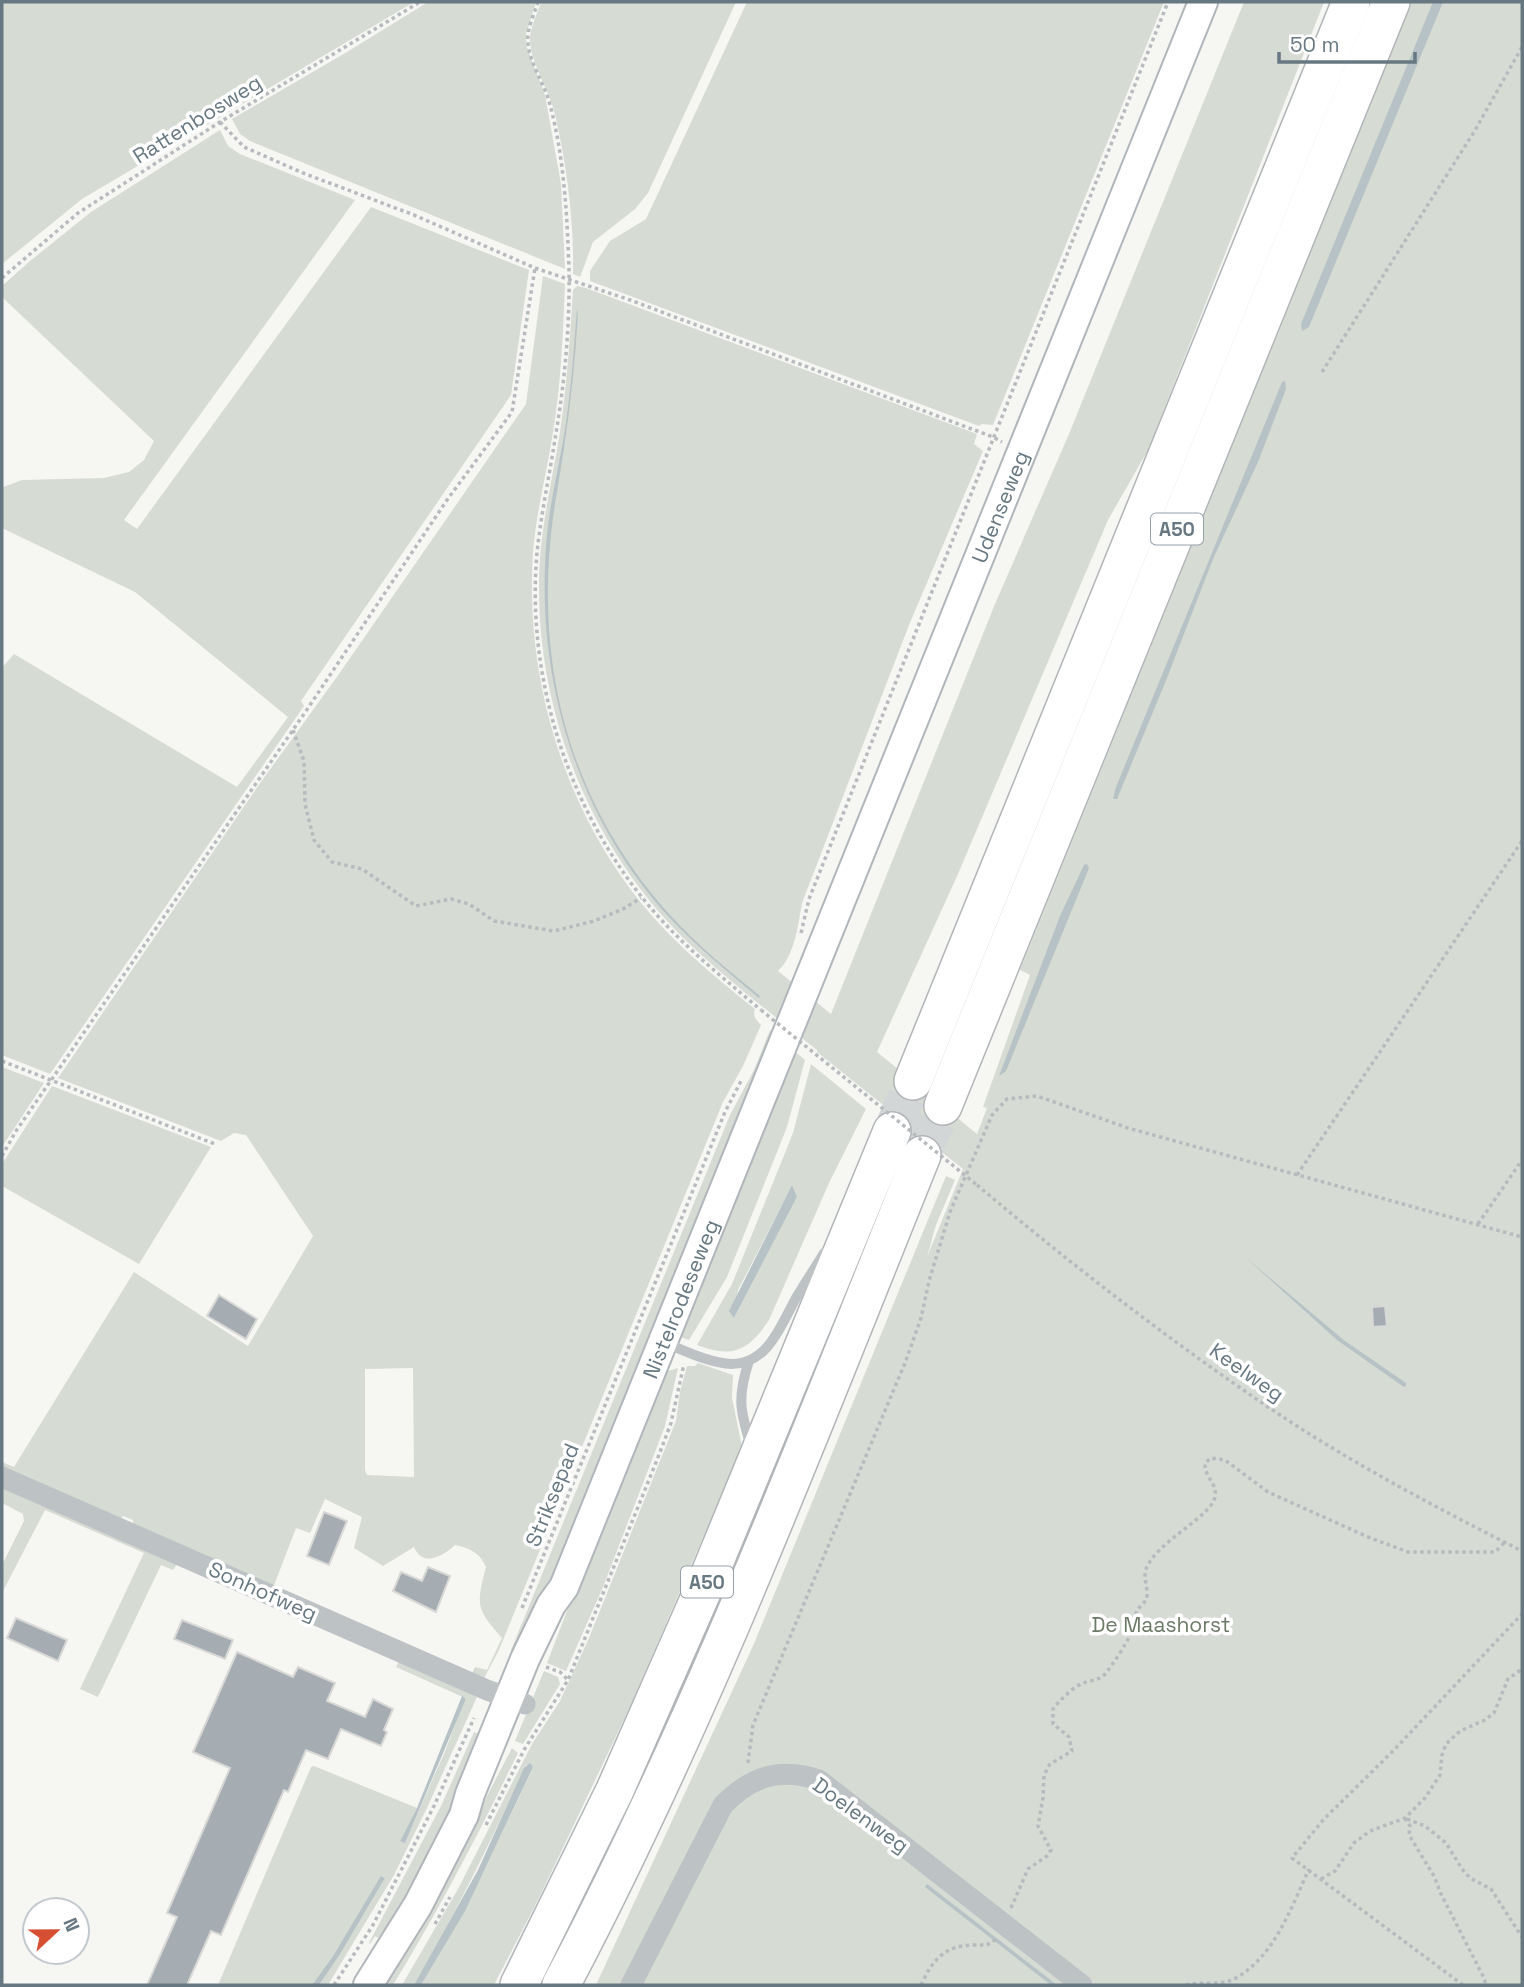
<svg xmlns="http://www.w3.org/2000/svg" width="1524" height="1987" font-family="'Space Grotesk',sans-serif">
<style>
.green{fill:#d6dbd3;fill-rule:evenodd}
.water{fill:#b6c2c5}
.building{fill:#a5adb2;stroke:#d8d8d6;stroke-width:2}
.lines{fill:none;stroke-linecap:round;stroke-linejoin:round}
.highway-tunnel{stroke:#d2d6d7;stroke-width:37;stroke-dasharray:37 18;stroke-linecap:butt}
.secondary-casing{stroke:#b0b6ba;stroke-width:32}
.highway-casing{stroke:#b1b5b8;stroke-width:40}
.path{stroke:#b8bbbd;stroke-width:3.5;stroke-dasharray:3.5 3.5;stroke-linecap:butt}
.lane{stroke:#bdc2c5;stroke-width:10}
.street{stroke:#bdc2c5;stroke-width:21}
.secondary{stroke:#fff;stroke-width:28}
.highway{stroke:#fff;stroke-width:37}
.path-bridge{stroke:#b8bbbd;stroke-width:3.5;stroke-dasharray:3.5 3.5;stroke-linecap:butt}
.labels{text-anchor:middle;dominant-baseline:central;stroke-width:7;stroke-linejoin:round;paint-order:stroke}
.shield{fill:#fff;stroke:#95a0a8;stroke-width:2}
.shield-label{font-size:19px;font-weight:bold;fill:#677882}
.street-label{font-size:21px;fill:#677882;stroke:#fff}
.park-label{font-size:21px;fill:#6b7a66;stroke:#fff}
</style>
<rect width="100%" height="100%" fill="#f6f6f3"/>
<path class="green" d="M2,2H414L82,199L2,264Z
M428,2H536L526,34V45L545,95L561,184L565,269L250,141L240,134L232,119L347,52Z
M541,2H736L648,193L635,209L593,242L580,277L573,274C574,220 567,167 555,114C549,90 533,67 530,43C529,29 537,15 541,2Z
M747,2H1164L993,425L982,424L979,426L590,281V271L610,241L646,219Z
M1244,2H1324L1148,450L1108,520L958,874L877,1052L977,1134L987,1108L983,1107L1030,975L1020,970L1412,2H1522V1985H596L753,1646L946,1176L955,1180L936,1225L927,1257L963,1169L817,1052V1050C777,1018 736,987 698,952C596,859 538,722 539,584C539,533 552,482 560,432C567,385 570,337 573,290L577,286L586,288L977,434L974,444L983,451L909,625L802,903C798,925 795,955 778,971L831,1014L995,604L1069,434Z
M220,130L228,146L240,154L355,200L124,520L137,529L371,207L529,270L511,395L301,701L304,706L50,1074L2,1055V668L14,654L237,787L288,717L135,592L2,528L3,487L22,480L104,478L129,472L144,460L154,441L2,297V286L30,261L91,212Z
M543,276L565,284C563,334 561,384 553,432C547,472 536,512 533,553C524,689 571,833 667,932C694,960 725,985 755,1009C752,1016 756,1020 761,1025L743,1066L723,1102L499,1650L483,1680L471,1675L475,1667L487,1670L502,1638C476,1608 476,1606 486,1567C480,1553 470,1548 455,1545C443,1556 423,1568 414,1547L383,1566L354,1548L362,1517L325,1499L310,1533L296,1528L273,1588L133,1527V1520L123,1516L119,1521L2,1469V1462L14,1467L134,1272L248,1346L313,1236L246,1135L234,1133L221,1141L58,1078L258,786L339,674L526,404ZM413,1368L414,1477L367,1475L365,1470V1369Z
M770,1030L777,1036L522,1654L511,1650L730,1115L754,1070Z
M792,1049L805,1060L787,1127L727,1277L689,1340L677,1336Z
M811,1064L866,1109L829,1183L769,1320C749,1350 733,1359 697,1345L732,1284L793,1133ZM792,1186L797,1197L734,1318L738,1290Z
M2,1067L44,1083L2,1147Z
M52,1086L211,1147L139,1264L2,1186V1164Z
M698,1363L733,1375L732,1398L742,1447L630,1707L538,1900L494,1985H421C464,1914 498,1843 533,1767L526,1765C491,1840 456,1914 414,1985H402L458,1889L532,1744L560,1701L589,1638L676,1421L680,1392L687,1366H695Z
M678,1368L665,1426L603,1587L566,1671L547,1663L577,1585L665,1372Z
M2,1484L179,1561L173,1570L161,1565L98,1697L80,1689L144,1553L45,1510L2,1593V1565L24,1521L23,1514L2,1503Z
M401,1658L477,1697L427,1808L394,1875L328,1985H319L339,1956L385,1878L382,1876L333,1956L312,1985H218L311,1767L314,1766L417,1808L400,1841L405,1842L446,1749L465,1698L396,1667Z
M544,1671L558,1677L560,1684L523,1744L515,1741Z
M474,1732L487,1737L408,1900L378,1938L375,1936L370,1944L369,1943L441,1806Z
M512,1748L518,1753C479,1833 439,1910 393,1985H380L451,1865Z"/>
<path class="water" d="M1433,2H1443L1309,327L1302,331L1301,324Z
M577,309C579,317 576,334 576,344C572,392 566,439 558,486C529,643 561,794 670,915C697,945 729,971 760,996L759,998C728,972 696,946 669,917C574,814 534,672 547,535C551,495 562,455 567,415C572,380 574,345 577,309Z
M1285,381L1286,389L1258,462L1213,559L1165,683L1117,799H1113L1116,787L1282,382Z
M1087,864L1089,868L1006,1071L999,1076L1060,916L1084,865Z
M792,1185L797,1197L734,1318L729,1311Z
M1245,1257L1345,1341L1406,1383V1386L1404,1387L1337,1340Z
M462,1696L465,1698V1701L405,1843L400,1841L417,1808Z
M530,1763L533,1767L465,1911L421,1985H414L478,1870L524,1768Z
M381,1876L385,1878L339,1956L319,1985H312L333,1956Z
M927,1884L1057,1985H1051L925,1887Z"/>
<path class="building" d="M219,1295L257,1319L246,1339L207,1316Z
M1385,1306L1387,1326L1373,1327L1372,1307Z
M324,1512L347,1521L329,1565L307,1556Z
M428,1567L450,1576L436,1612L393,1591L401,1572L422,1581Z
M16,1618L67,1640L58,1661L7,1638Z
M182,1620L233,1640L225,1659L174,1639Z
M237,1652L293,1677L298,1667L335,1683L327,1701L365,1717L373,1699L393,1709L384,1730L387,1732L381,1746L341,1729L328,1759L306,1750L288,1792L284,1790L221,1935L211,1931L187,1985H147L177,1917L167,1913L230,1768L193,1752Z"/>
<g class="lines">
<path class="highway-tunnel" d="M892,1131L913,1081
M922,1155L943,1106"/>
<g class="secondary-casing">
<g id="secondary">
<path id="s1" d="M368,1985L418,1905L464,1815L470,1794L525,1659L551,1605L564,1587L1203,2"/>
</g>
</g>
<g class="highway-casing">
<path id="highway" d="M913,1081L1351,2
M943,1106L1391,2
M519,1985L615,1790L706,1583L892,1131
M561,1985C702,1718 809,1435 922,1155"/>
</g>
<path class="path" d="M538,2C534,15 526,30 528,44C530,63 543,82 549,101C564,155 567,213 569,269C570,323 565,380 556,433C550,473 541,513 537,553C526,675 567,806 645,901C679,943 721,976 761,1010
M220,122L244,147L303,173L414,215L535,268L630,300L993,437L1002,442
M2,278L78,213L220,122L420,2
M1322,372L1474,132L1522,47
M293,730L304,761L305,804L314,840L332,862L362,869L416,906L451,899L469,904L494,921L554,931L594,921L623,909L641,898
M801,933L809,899L1168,2
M2,1061L215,1144
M2,1156L16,1131L306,711L447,500L512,412L535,268
M1297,1175L1522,841
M977,1185C1073,1266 1173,1343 1277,1413C1355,1465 1439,1509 1522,1551
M1478,1224L1522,1160
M522,1608L725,1112L742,1079
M546,1667L560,1672L568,1680
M748,1763L753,1725L905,1363L921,1318L929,1281L950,1212L992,1115L1007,1099L1037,1096L1128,1128L1522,1237
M1405,1818L1410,1826L1409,1835L1434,1876L1441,1894L1484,1978L1486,1985
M1407,1819L1425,1826L1446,1843L1462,1869L1470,1878L1491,1889L1522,1937
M486,1825L524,1750L568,1680L657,1460L671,1423L684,1364
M1321,1879L1335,1871L1354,1843L1370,1831L1405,1818L1425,1798L1440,1775L1442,1755L1446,1744L1460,1731L1485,1720L1494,1713L1508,1679L1522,1669
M1011,1908L1028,1869L1047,1856L1051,1850L1038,1826L1043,1798L1044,1775L1050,1764L1072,1751L1069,1737L1053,1724V1709C1060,1700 1071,1689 1081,1684C1089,1680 1099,1681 1105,1674C1112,1666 1127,1643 1131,1633C1134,1627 1134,1619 1136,1613C1139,1605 1146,1604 1147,1596C1148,1588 1143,1577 1146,1569C1157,1541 1210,1518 1215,1497C1218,1484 1204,1477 1205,1463L1211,1458L1225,1460L1268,1492L1368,1537L1408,1552H1495L1505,1542
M435,1924L450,1897
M334,1985L373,1925L434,1806L474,1718
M921,1985C933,1959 945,1945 975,1945C985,1945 988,1946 996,1939
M1186,1985C1200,1981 1221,1986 1234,1979C1274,1958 1291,1908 1309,1869
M1463,1985L1292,1858L1324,1819L1394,1750L1522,1614"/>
<path class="lane" d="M665,1343C686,1351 709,1363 732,1364C768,1364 781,1325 796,1298C805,1283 815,1268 824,1253
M749,1361C737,1397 740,1411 751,1446"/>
<path class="street" d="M2,1477L487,1690L525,1704
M631,1985L723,1805C752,1776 779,1767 819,1780L1082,1985"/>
<use href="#secondary" class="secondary"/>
<use href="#highway" class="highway"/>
<path class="path-bridge" d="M761,1010L977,1185"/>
</g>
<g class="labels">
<g class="shield">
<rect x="1151" y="513.5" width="52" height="31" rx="5"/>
<rect x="681" y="1566.5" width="52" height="31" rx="5"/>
</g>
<g class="shield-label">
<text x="1177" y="529">A50</text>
<text x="707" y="1582">A50</text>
</g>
<g class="street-label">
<text transform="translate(197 119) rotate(-32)">Rattenbosweg</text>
<text stroke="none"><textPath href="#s1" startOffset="1610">Udenseweg</textPath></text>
<text stroke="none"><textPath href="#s1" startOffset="756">Nistelrodeseweg</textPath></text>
<text transform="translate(1247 1372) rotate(35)">Keelweg</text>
<text transform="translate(552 1495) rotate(-68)">Striksepad</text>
<text transform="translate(263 1591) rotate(24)">Sonhofweg</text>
<text transform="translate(861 1815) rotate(36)">Doelenweg</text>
</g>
<g class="park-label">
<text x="1161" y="1624">De Maashorst</text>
</g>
</g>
<rect width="1524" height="1987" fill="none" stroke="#677882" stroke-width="7"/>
<g transform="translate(56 1931) rotate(68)"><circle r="33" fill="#ffffff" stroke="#c2c9cd" stroke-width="2"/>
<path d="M0-5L12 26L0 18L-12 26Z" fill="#d64f33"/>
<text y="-10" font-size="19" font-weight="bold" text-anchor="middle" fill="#677882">N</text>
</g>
<path d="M1279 52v10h136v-10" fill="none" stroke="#677882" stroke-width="3.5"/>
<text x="1290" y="52" font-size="21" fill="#677882" stroke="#ffffff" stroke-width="5" paint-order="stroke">50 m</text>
</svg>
